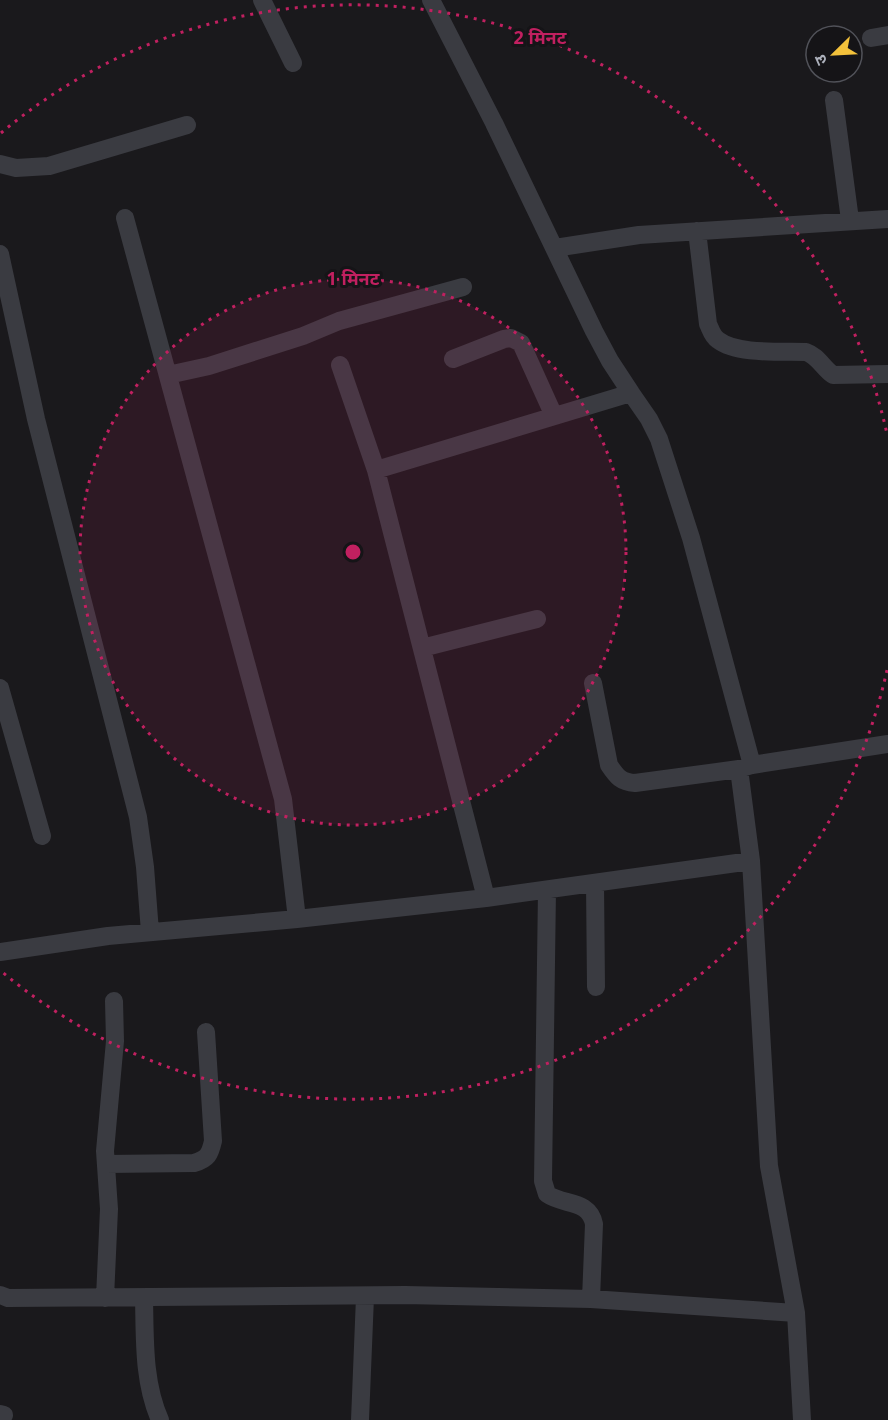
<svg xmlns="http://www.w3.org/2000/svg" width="888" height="1420" font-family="'Noto Sans','Noto Sans Devanagari',sans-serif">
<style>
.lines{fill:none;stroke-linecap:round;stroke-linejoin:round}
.street{stroke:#3a3b41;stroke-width:18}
.ring{fill:none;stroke:#c12060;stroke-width:3;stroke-dasharray:3 6}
.centre{fill:#c12060;stroke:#151417;stroke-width:3}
.ring-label{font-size:18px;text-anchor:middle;font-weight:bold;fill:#c12060;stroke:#151417;stroke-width:6;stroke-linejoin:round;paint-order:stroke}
</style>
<rect width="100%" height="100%" fill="#1a191c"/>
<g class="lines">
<path class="street" d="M262,0L293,63
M431,0L494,123L594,331L610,361L631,393
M871,38L888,35
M834,100L850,220
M0,164L16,168L49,166L187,125
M125,218L283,799L297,919
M697,231L708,324C711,330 712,336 718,340C737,355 783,351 806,352C818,356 823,368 833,375L888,374
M555,248L639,235L888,219
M0,254L36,419L138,817L145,867L150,932
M453,359L504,339L511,338L521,343L554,416
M340,365L376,470
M168,375L209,366L303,336L339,321L463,287
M422,648L537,619
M593,683L609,765C617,777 621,782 635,783L739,769L752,765L888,744
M0,688L42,836
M751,861L769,1166L796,1313L802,1420
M595,883L596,987
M547,890L543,1181L547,1194C564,1206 589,1199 594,1224L591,1299
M486,898L751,861L739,769
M0,952L108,936L297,919L486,898L376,470L631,393L649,419L659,439L691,538L752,765
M106,1164L194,1163C208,1159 210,1154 213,1141L206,1032
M0,1295L8,1298L405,1295L591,1299L796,1313
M105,1298L109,1209L105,1151L115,1041L114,1001
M144,1298C145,1338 143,1382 160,1420
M0,1414L4,1415
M360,1420L365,1297"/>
</g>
<circle cx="353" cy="552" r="273" fill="#c12060" fill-opacity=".12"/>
<g class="ring">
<circle cx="353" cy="552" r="273"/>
<path d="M887 670A547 547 0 0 1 1 971M1 133A547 547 0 0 1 887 434"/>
</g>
<circle cx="353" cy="552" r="9" class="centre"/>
<g class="ring-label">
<text x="540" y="44">2 मिनट</text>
<text x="353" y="285">1 मिनट</text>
</g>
<g transform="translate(834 54) rotate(246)"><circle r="28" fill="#151417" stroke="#515259" stroke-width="1.5"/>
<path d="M0-4.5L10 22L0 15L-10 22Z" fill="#f3c13b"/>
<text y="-9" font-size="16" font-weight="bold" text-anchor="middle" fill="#acb0bb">उ</text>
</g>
</svg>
